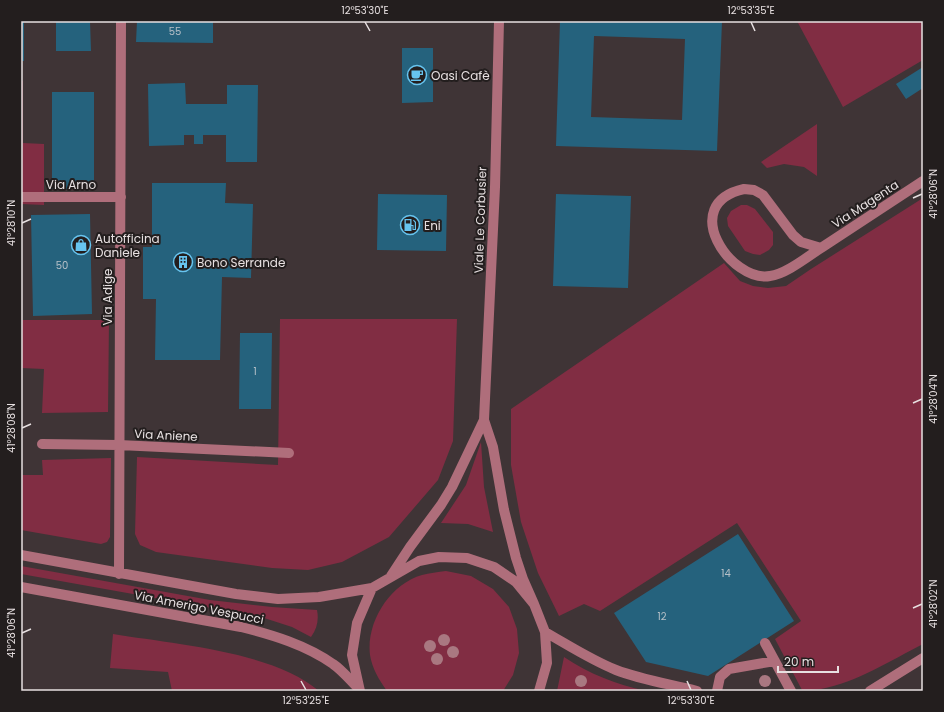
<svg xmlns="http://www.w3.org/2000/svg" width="944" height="712" font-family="Poppins,sans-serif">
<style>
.green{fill:#812d43}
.building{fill:#25627d;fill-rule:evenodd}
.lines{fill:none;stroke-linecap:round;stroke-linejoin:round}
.minor{stroke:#af6e7b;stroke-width:10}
.tree{fill:#a97881}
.ticks{fill:none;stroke:#e7e0e1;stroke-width:1.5}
.labels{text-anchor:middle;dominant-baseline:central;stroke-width:4;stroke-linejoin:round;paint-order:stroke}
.number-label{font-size:10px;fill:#b6c0c8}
.poi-label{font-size:12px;fill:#e7e0e1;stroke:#231e1e;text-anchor:start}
.street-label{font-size:12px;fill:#e7e0e1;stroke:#231e1e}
.neatline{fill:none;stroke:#e7e0e1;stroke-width:1.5}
.ticks-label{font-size:10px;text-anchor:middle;fill:#e7e0e1}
</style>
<rect width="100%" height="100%" fill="#3f3436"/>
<path class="green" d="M797,21H923V60L843,107Z
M21,80L23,81V143L44,144V205L21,204Z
M817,124V176L804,167L784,164L767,168L761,162Z
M923,198V644C890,661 857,682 821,689C815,690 808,690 802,690L775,639L801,621L737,523L600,611L584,604L559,616L538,573L521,522L511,465V409L724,263L740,281L753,286L768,288L786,286L811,269Z
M741,205H747L755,209L773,232V245L769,250L760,255L753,254L745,251L728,226L727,218L731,211Z
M280,319H457L453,441L438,480L389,537L342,562L308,570L272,568L156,552L140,545L135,534L137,457L278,465Z
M21,320H109L108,412L42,413L44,369L21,368Z
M481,442L484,487L493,532L468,524L441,523L466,485Z
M111,458L110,537L107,542L101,544L21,530V475H43L42,460Z
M21,566L210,600L272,607L317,610C319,620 317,629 311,637L292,627L261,617L21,574Z
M446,571L471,576L493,589L509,607L517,629L519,653L513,675L503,691H387C379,680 372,668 370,655C366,622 390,584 422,575C429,573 438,572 446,571Z
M113,634C173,644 272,651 319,691H172L168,672L110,668Z
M564,657C589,674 616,684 646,691H557Z"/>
<path class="building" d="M21,21H24V61H21Z
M56,21H90L91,51H56Z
M137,21H213V43L136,42Z
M560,21H722L717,151L556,146ZM594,36L685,39L682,120L591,117Z
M402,48H433V102L402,103Z
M923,67V88L906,99L896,84Z
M185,83L186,104H227V85H258L257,162H226V135H203V144H194V135H184V145L149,146L148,84Z
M52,92H94V189H52Z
M152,183H226L225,203L253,204L251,278L222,277L220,360H155L156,299H143V247H152Z
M378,194L447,195L446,251L377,250Z
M556,194L631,196L628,288L553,286Z
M90,214L92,314L33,316L31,215Z
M240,333H272L271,409H239Z
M738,534L794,621L708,676L646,662L614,613Z"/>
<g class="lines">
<path class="minor" d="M499,21L495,187L484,420L493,447L504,510L516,558L523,579L534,604
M744,189L754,190L763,195L793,235L801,242L821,248C807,257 786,274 770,276C731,283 677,204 744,189Z
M21,197H121
M821,248L923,181
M42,444L119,445L289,453
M21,555L236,594L278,599L319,597L372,588
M119,574L121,21
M391,576L410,547L441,505L452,487L484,420
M21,587L241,627C273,635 306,645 333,664C342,670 350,680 358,688
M545,632C568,645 591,660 616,670C642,680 670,684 697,691
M765,643L791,691
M360,691L352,655L357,623L372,588L419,561L439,557L467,558L494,567L516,582L534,604L545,632L547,663L539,691
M717,691L720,677L729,669L775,661
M870,691L923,658"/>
</g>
<g class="tree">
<circle cx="444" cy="640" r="6"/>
<circle cx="430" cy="646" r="6"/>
<circle cx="453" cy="652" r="6"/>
<circle cx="437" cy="659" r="6"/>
<circle cx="581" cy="681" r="6"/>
<circle cx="765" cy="681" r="6"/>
</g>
<path class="ticks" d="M365,22L370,31M751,22L755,31M913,198L922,194M22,223L31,219M913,403L922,399M22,428L31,424M913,608L922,604M22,633L31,629M301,681L306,690M687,681L691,690"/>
<defs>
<g id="cafe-ring" transform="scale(1)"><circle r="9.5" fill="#231e1e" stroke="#67c4ef" stroke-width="1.5"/><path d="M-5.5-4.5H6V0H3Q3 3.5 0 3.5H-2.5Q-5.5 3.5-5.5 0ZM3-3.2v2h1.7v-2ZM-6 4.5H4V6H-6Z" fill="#67c4ef"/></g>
<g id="fuel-ring" transform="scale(1)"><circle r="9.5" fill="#231e1e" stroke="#67c4ef" stroke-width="1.5"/><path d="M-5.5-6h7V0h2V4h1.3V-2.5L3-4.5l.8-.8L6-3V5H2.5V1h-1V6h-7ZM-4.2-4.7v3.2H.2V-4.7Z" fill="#67c4ef"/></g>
<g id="shop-ring" transform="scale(1)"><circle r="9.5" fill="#231e1e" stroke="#67c4ef" stroke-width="1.5"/><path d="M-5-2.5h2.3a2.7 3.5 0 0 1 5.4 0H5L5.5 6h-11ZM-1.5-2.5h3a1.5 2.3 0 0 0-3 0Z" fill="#67c4ef"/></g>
<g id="building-ring" transform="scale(1)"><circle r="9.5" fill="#231e1e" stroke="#67c4ef" stroke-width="1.5"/><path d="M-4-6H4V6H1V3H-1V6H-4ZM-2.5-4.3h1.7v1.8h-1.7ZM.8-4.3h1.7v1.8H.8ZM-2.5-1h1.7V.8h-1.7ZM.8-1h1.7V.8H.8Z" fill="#67c4ef"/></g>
</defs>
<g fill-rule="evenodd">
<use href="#cafe-ring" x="417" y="75"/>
<use href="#fuel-ring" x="410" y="225"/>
<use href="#shop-ring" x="81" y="245"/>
<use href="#building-ring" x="183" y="262"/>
</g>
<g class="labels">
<g class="number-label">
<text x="175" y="31">55</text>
<text x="62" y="265">50</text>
<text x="255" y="371">1</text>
<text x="726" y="573">14</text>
<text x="662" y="616">12</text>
</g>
<g class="poi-label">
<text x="431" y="75">Oasi Cafè</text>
<text x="424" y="225">Eni</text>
<text x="95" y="238">Autofficina<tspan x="95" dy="14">Daniele</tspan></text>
<text x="197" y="262">Bono Serrande</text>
</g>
<g class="street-label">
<text x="71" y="184">Via Arno</text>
<text transform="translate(865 204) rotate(-33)">Via Magenta</text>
<text transform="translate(480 220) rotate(-88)">Viale Le Corbusier</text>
<text transform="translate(107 297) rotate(-90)">Via Adige</text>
<text transform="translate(166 435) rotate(3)">Via Aniene</text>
<text transform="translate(199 607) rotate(11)">Via Amerigo Vespucci</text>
</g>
</g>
<rect width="944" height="712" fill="none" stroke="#231e1e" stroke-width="44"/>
<path d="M778 666v6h60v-6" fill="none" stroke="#e7e0e1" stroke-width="2"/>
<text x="784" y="666" font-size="12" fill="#e7e0e1" stroke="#231e1e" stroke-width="3" paint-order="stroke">20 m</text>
<rect x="22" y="22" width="900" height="668" class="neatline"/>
<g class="ticks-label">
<text x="365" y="14">12°53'30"E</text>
<text x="751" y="14">12°53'35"E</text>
<text transform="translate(933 194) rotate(-90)" y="4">41°28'06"N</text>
<text transform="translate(11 223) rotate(-90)" y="4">41°28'10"N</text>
<text transform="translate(933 399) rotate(-90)" y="4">41°28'04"N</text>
<text transform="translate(11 428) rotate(-90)" y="4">41°28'08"N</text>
<text transform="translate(933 604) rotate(-90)" y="4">41°28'02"N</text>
<text transform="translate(11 633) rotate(-90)" y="4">41°28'06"N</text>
<text x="306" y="704">12°53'25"E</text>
<text x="691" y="704">12°53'30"E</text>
</g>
</svg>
